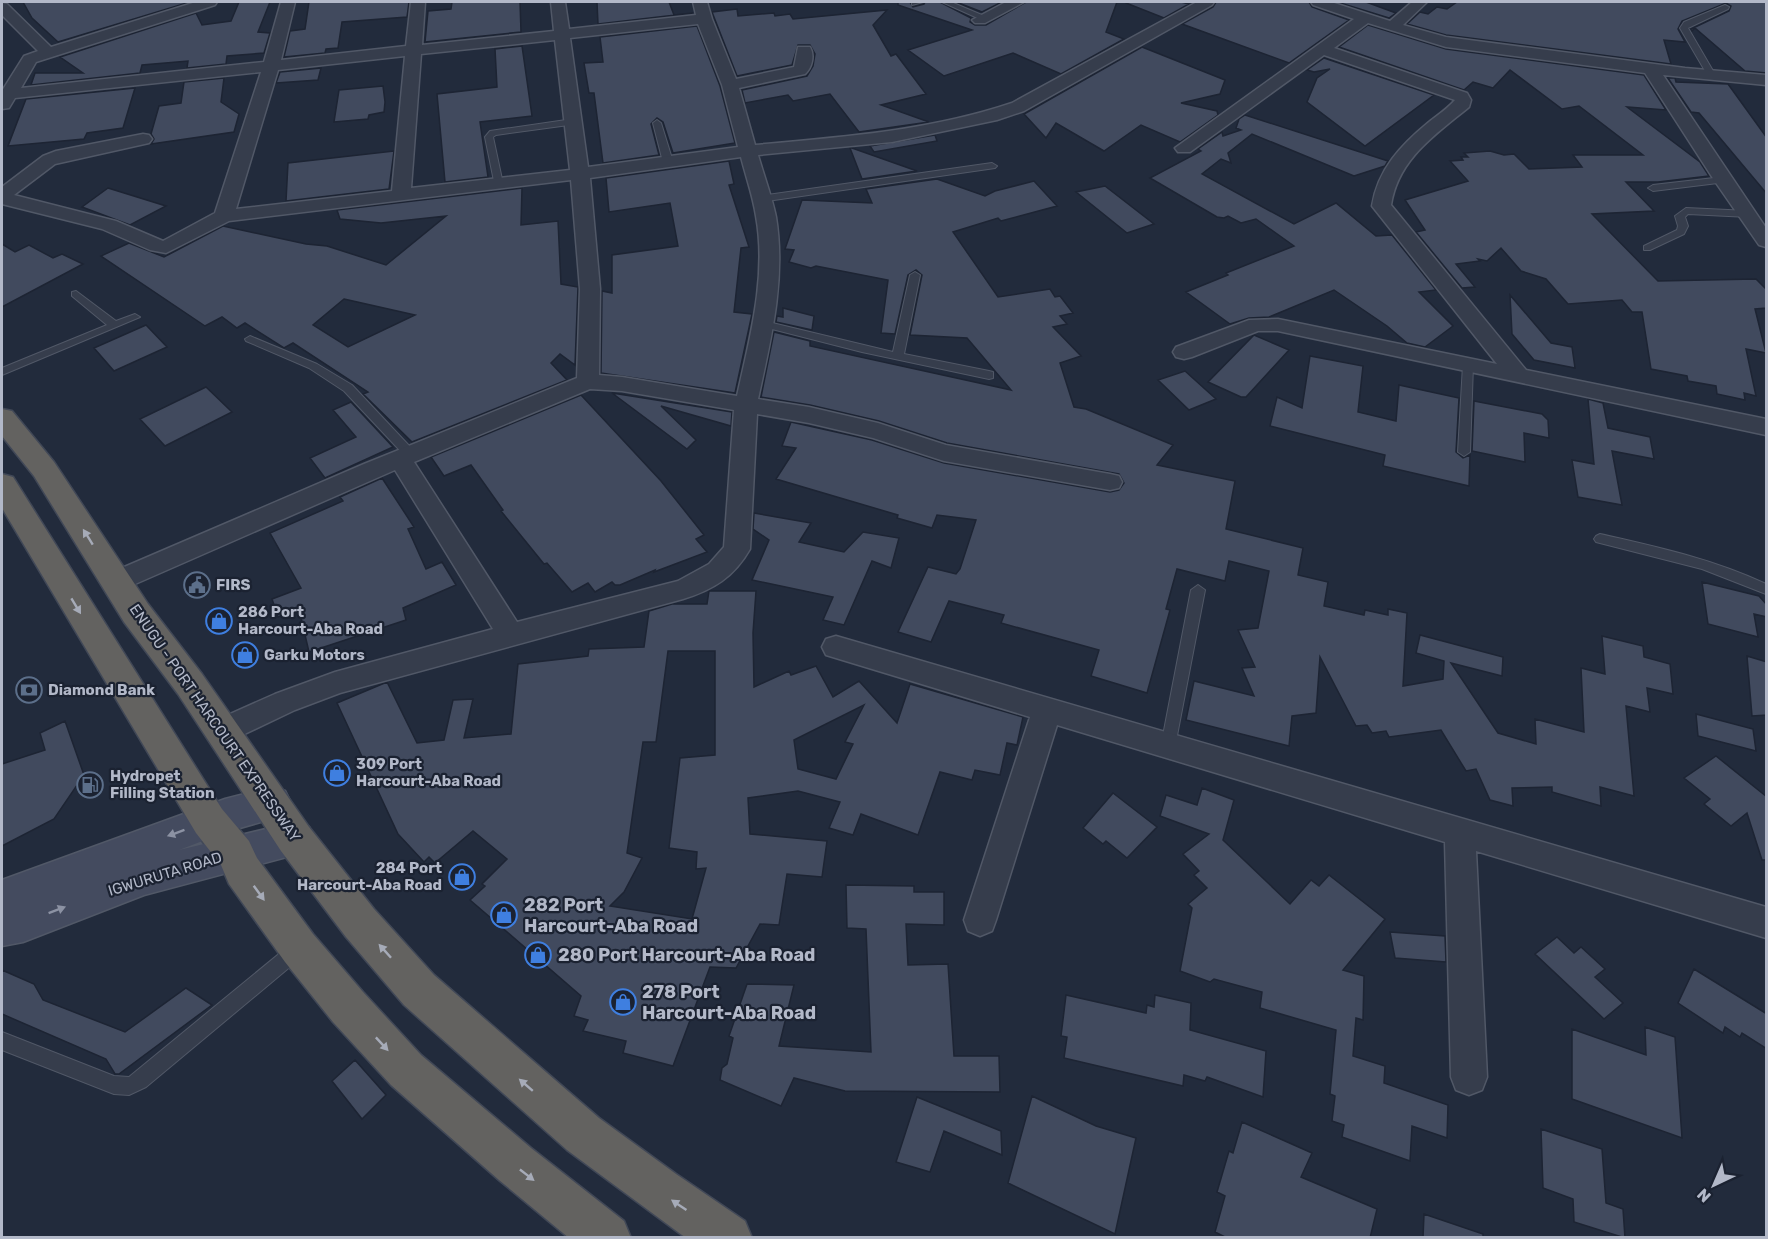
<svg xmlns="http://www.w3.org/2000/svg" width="1768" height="1239" font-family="Rubik,sans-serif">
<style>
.building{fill:#414a5e;stroke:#1d2433;stroke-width:1.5;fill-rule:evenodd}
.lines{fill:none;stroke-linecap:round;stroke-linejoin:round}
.service-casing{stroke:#515867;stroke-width:2}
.minor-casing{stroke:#515867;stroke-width:3}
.secondary-casing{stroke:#515867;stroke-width:3}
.trunk-casing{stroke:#414857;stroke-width:3}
.service{fill:#363d4c;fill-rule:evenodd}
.minor{fill:#363d4c;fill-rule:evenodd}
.secondary{fill:#444b5f;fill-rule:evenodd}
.trunk{fill:#636260;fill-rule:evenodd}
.oneway{fill:#a6abb8}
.oneway2{fill:#8c92a3}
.labels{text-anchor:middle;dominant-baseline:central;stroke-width:4.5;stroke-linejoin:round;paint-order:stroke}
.poi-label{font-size:15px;font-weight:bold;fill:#b2b8c8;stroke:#1b2231;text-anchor:start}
.street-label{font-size:15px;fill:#b2b8c8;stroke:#1b2231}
.near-poi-label{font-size:18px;font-weight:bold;fill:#b2b8c8;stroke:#1b2231;text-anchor:start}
</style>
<rect width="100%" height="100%" fill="#222b3c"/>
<path class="building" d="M23,2H190L58,42L32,18Z
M239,2H270L258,32L270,33L264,53L227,56L226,64L187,68L188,61L142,65L140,73L31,85L35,73H83L60,57L196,13L202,25L231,21Z
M309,2H409L407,17L342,22L338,48L326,49L325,53L284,57L290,31L305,29Z
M452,2H520L521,32L425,42L428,11L451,9Z
M597,2H669L674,15L693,13L598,24Z
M898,2H910L913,7L924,4L925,2H940L971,18L970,22L975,25H986L1026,2H1117L1106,32L1124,39L1061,74L1013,53L944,76L908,50L972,30L898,5Z
M956,2H1002L982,12Z
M1126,2H1181L1189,4L1164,18L1126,3Z
M1216,2H1309L1312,7L1349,20L1289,63L1182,24L1213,7Z
M1337,2H1366L1396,13L1389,18Z
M1457,2H1767V73L1745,71L1695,28L1692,31L1691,29L1729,11L1731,6L1726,3L1682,21L1678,29L1685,42L1664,40L1671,64L1446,35L1407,24L1420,12L1428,14L1437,7L1447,9Z
M737,9L738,16L774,13L775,16L790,14L793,19L887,10L873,25L891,56L896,54L926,94L881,105L929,122L859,132L830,94L793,101L788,95L745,103L742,90L807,76L813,66L815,54L810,45H798L792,65L737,76L712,12Z
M1368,25L1446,49L1644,75L1666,110L1627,107L1700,162L1709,176L1658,182H1626L1654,211L1592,214L1658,281L1756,279L1767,290V308L1755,309L1766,353L1746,349L1756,396L1744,393L1745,400L1717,394L1716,386L1688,381L1687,376L1651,369L1642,312H1632L1622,300L1568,304L1546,279L1521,271L1501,248L1487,261L1478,259L1480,261L1456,264L1475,287L1462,288L1416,232L1425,230L1405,200L1468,181L1450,161L1463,160L1461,157H1468L1464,153L1490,151L1504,155L1514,154L1529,169L1582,167L1573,155H1643L1579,106L1562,109L1510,70L1493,88L1473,82L1464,90L1339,47Z
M697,26L720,86L735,143L673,153L663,122L657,118L651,124L659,155L603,163L594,93H589L584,63L603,62L600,37Z
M522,46L532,116L480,122L488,177L445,182L437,94L497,87L495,49Z
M1142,47L1225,80L1220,94L1181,103L1217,111L1218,115L1180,142L1141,125L1104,151L1056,123L1046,138L1024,114Z
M1324,58L1434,95L1365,146L1307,102L1317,78L1330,69L1314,72L1307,70Z
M321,68L318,80L276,83L280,72Z
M224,78L221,102L239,114L234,132L151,144L154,139L151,134L159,106L181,103L184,82Z
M1668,78H1675L1676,82L1728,84L1767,138V194L1699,113L1691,112Z
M383,86L385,102L384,112L369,115L368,119L334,122L339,90Z
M135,88L123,128L87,133L84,139L8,146L26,99Z
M1245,115L1388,161L1385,166L1354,176L1252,134L1228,153L1231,163L1221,159L1202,174L1294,224L1336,203L1376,236L1392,235L1436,290L1419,292L1453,326L1425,347L1407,343L1387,326L1334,290L1269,317L1249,318L1230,324L1186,292L1228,275L1226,273L1294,246L1256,219L1241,223L1228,216L1224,218L1217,217L1150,178L1201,151L1198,149L1222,132L1223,136L1241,130L1236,128L1239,119Z
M935,135L937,141L874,152L870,146Z
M850,148H852L917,171L862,179Z
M394,151L389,189L286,201L288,163Z
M729,161L734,184L729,185L749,247L741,248L734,312L752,314L735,393L601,373L602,291L612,293V255L678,246L670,203L609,212L606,178Z
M937,179L985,196L995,191L1034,181L1057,206L1001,221L998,218L953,232L998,297L1050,289L1055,297L1060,296L1073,313L1060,316L1067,324L1053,327L1081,356L1060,363L1074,407L1086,409L1173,445L1157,465L1235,481L1226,529L1303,548L1298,575L1328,582L1324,606L1364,615L1365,610L1388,615V609L1407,613L1403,686L1443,679L1444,661L1416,653L1420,635L1503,657L1502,676L1451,663L1498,733L1536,744L1535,719L1584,732L1581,668L1605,674L1602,636L1643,646L1644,657L1670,664L1673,694L1647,688L1650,712L1626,706L1634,796L1600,787L1601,806L1552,792V787L1512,788L1513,806L1490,800L1476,769L1466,771L1441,730L1389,737L1386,731L1372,733L1367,725L1356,726L1320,657L1316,713L1292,716L1289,746L1186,720L1194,681L1254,696L1242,668L1255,667L1238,630L1258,628L1269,571L1229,561L1225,581L1177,569L1166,609L1170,610L1147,693L1091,676L1099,650L1001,623L1004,615L949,601L931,642L898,632L928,567L956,574L960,569L976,520L937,515L932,528L897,518L898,515L776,479L796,448L782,446L791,422L872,440L944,463L1110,492L1119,490L1124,483L1119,474L947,443L879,421L810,405L761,397L774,332L810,341V346L1011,390L967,338L910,335L922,275L916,270L908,275L895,334L881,333L888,280L816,266L811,268L789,262L794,250L785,249L802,200L872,203L866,189Z
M1105,186L1154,224L1127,233L1076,192Z
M108,188L166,206L130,225L82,207Z
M522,188L521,225L558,221L561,284L578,287L575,365L560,354L551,363L567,380L412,442L363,394L368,392L293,343L284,348L245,323L237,328L222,317L205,326L101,256L129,243L164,257L223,226L306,244L327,246L386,265L446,216L381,223L340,219L337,210ZM344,299L415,315L348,347L313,325Z
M2,244L15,252L29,245L53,258L62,254L83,264L2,307Z
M1510,295L1551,343L1572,347L1575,368L1534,360L1512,334Z
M783,308L814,316L812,330L776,322L777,316L783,317Z
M146,325L167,347L114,371L94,348Z
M1254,335L1289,350L1246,397H1241L1208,382Z
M1310,356L1363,366L1358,412L1396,421L1399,385L1459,398L1456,452L1463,458L1470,455L1469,486L1383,466L1385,455L1270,426L1277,397L1302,408Z
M1185,371L1216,399L1189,410L1158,380Z
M206,387L232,412L165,446L140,419Z
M612,393L732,412L731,426L661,406L696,440L687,449Z
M581,395L661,481L704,535L696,539L707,552L654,572L655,570L620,585H615L612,582L595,592L588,583L572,592L547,563L544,564L501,511L503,510L471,465L444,476L431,457Z
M1588,399L1603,403L1608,428L1650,437L1654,459L1612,451L1622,505L1578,497L1572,460L1594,464Z
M1474,401L1542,414L1548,420L1549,438L1524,433L1525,462L1472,451Z
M351,402L393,447L325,478L310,458L356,437L333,410Z
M382,478L414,527L408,529L426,569L442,562L456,585L403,608L406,620L309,652L299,609L278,617L272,599L301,588L270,533L343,501L340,497Z
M754,513L811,523L799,542L844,552L863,532L899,538L891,568L872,561L844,625L823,620L833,597L752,580L769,540L753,529Z
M1702,582L1759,596L1767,605V617L1754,614L1758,637L1708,624Z
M709,591H756L753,633L754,687L789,671L791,675L816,666L833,697L859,681L897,723L910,684L1023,717L1017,745L1007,743L1000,775L975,770L972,780L940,772L918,835L861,814L853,835L829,828L840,802L798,791L748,798L750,834L827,841L822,877L787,874L779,925L760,924L736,968L710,967L673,1066L623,1053L626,1041L583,1031L588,1020L574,1016L581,996L470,900L485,886L482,884L507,859L473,831L435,863L429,857L424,862L398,834L337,703L387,682L417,743L444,740L453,700L473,699L464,738L511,734L518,664L588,656L589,649L644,647L649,611L672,604H707ZM668,651H715V755L680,758L669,848L697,852L696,869L706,868L692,919L610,906L624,892L642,858L627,853L643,742H656ZM864,705L845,742L853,744L836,779L798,769L794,740Z
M1747,656L1767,662V715L1752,716Z
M1696,714L1753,729L1756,751L1698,736Z
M65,721L84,775L54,819L2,846V764L45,750L40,733Z
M1716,756L1767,797V860H1762L1747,813L1731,826L1704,804L1710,799L1684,778Z
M1202,788L1234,800L1223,840L1290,904L1311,880L1319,886L1329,875L1385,919L1343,970L1364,976L1363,1020L1356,1018L1353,1056L1385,1066L1384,1083L1448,1105L1447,1138L1412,1126L1410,1161L1342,1137L1344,1125L1332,1121L1335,1096L1330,1094L1336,1030L1260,1008L1262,992L1214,979L1210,982L1180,971L1192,908L1188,904L1207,888L1194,875L1199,871L1183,854L1209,834L1160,816L1166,795L1197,805Z
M1113,793L1157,827L1127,858L1106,841L1103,844L1083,828Z
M846,885L914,886V892H944V925L906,924L908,965L948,964L954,1056H999L1000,1092L845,1091L794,1078L781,1106L720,1080L722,1068L727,1064L733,1038L729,1036L747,984L794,985L779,1046L871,1052L866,929L847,928Z
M1390,932L1445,936L1446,962L1395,958Z
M1557,937L1574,953L1581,947L1605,969L1595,977L1623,1003L1604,1019L1535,954Z
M1694,969L1767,1014V1049L1742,1033L1740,1037L1725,1027L1723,1033L1678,1003Z
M2,970L34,984L43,1000L125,1032L186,988L212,1005L119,1074H115L106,1059L2,1014Z
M1066,995L1146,1013L1147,1005L1154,1007L1155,995L1191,1003L1190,1030L1266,1051L1263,1097L1207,1077L1205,1081L1184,1075L1183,1086L1064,1058L1067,1037L1061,1036Z
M1645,1027L1675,1037L1682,1138L1572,1099V1029L1646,1055Z
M355,1060L386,1095L362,1119L332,1081Z
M1032,1096L1096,1126L1136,1138L1115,1234L1008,1183Z
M917,1097L1001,1131L1002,1155L944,1131L930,1172L896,1162Z
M1242,1122L1312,1153L1301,1177L1377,1209L1370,1238H1227L1215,1232L1225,1196L1217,1192L1229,1151L1233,1153Z
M1541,1129L1602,1149L1606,1203L1623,1209L1625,1238L1574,1222L1573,1199L1543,1188Z
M1424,1214L1483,1234V1238H1423Z"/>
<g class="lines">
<g class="service-casing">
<path id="service" d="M912,2H923L912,5Z
M942,2H951L989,18L982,20Z
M1725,5L1729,7L1728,9L1688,28L1716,76L1712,78L1708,76L1680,28L1684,22Z
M573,119L576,120V124L496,135L493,137L503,184L495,186L485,137L490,131Z
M657,120L661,123L673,162L671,164L663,162L653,123Z
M992,163L997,166L995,168L761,202L756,199L761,196Z
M1723,177L1726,178V182L1653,191L1648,188L1653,185Z
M1686,208L1749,211L1754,214L1749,217L1688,214L1685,217L1688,226L1684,234L1650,250H1644V246L1677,230L1678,226L1675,216Z
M915,272L920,275L904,354L989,371L993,372V378L989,379L862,352L760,326L759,324L764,321L893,352L910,275Z
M76,291L116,321L135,314L140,317L2,375V368L107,325L72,296V292Z
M250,336L317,364L352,385L415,452L417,455L415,458H407L344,391L309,368L246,341L245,339Z
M1468,362L1473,365L1470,452L1464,456L1458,452L1463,365Z
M1600,534C1657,547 1713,559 1766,584V594L1702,569L1596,542L1594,539L1596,536Z
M1198,585L1205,590L1175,746L1173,750L1168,752L1163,750L1161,746L1191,590Z
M297,942L303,944L305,950L303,956L146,1087L129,1095L114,1094L2,1050V1032L114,1076L129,1077L291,944Z"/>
</g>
<g class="minor-casing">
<path id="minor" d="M196,2H217L215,5L36,62L21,88L264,62L281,2H295L281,60L406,46L411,2H425L422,45L554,31L551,2H565L569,29L696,15L693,2H707L712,19L736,79L794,67L798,47H810C815,55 812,68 805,74L739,88L755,145C842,137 929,131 1012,103L1197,2H1214L1212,5L1024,111L997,120L892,142L758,155C764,176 772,197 776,217C786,279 771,339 758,399L809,407L878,423L946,445L1110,474L1119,476L1122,482L1119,488L1110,490L944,461L873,438L809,423L757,414L750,549C734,577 713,590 683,599L340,693L295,710L232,740L222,743L212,740L207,731L212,722L275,694L335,672L493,629L395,470L126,588L117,591L108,588L104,581L108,574L364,464L577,378L580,289L571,180L229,221L166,253L150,250L102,229L2,204V187L43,156L56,151L143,134L149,135L152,139L149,143L55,164L14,195L116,221L163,241L215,213L261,72L15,98L9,108L2,109V91L24,56L38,51L2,15V3L7,4L51,47ZM698,24L722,85L738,147L588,167L570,38ZM555,40L570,170L411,188L421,54ZM405,56L392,191L236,209L278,70ZM741,157C746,177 753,196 756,216C767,276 750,337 737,396L622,377L599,375L600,289L590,178ZM590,389L622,391L734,410L724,547L709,564L678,581L517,622L414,462Z
M1006,2H1024L985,23H975L972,20Z
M1311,2H1331L1390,21L1412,2H1427L1403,25L1446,37L1685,68L1766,75V85L1663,75L1766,228V247L1759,245L1714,180L1645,73L1446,47L1368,23L1334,48L1467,93L1471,100L1469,107C1435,135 1398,159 1391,205L1526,370L1766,419V435L1278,331H1258L1192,357L1184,359L1176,357L1173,352L1176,347L1249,320L1278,319L1497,364L1372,206C1378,169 1401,145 1429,122C1438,115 1448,108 1455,100L1324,55L1190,152H1178L1175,148L1354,19L1313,5Z
M836,636L1766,907V938L1476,851L1487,1077L1482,1090L1469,1095L1456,1090L1451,1077L1445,842L1057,725L996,920L992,931L980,936L968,931L964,920L1030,717L826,655L822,647L826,639Z"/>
</g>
<g class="secondary-casing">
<path id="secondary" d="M272,787L285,791L291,803L285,815L226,832L179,850L295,822L309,827L314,839L309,851L144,895L23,942L2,946V880L225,799Z"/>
</g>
<g class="trunk-casing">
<path id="trunk" d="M2,409L12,411L54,462L148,604L202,674L309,827L374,909L434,975L599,1118L676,1174L745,1221L752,1238H686L567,1150L404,1005L346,937L281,851L178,694L124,622L34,476L2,436Z
M2,474L13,477L222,809L249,841L257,858L313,934L363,992L421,1055L531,1148L624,1221L631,1238H569L499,1180L391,1085L333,1022L285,962L229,884L221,865L196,833L2,508Z"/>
</g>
<use href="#service" class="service"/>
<use href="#minor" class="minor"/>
<use href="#secondary" class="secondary"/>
<use href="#trunk" class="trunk"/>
</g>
<defs><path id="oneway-solid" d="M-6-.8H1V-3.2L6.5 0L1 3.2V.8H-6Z" transform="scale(1.5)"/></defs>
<g class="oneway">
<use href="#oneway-solid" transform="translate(88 537) rotate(-122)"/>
<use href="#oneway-solid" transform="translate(76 606) rotate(59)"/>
<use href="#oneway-solid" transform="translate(259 893) rotate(54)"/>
<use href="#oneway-solid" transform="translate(385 951) rotate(-132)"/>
<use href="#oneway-solid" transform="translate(382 1044) rotate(47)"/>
<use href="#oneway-solid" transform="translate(526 1085) rotate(-139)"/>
<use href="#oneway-solid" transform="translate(527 1175) rotate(38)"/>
<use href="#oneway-solid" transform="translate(679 1205) rotate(-146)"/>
</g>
<g class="oneway2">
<use href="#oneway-solid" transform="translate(176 833) rotate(160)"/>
<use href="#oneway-solid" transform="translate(57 910) rotate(-21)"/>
</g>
<defs>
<g id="civic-ring" transform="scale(1.35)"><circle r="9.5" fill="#1b2231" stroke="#5c6f8a" stroke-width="1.5"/><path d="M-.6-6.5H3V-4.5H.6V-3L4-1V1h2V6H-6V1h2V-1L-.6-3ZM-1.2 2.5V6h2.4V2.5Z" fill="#5c6f8a"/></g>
<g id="shop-ring" transform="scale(1.35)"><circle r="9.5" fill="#1b2231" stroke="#3f7fe0" stroke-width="1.5"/><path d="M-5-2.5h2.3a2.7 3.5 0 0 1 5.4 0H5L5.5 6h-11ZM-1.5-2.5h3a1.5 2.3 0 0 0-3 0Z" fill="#3f7fe0"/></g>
<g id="bank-ring" transform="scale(1.35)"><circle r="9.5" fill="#1b2231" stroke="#5c6f8a" stroke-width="1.5"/><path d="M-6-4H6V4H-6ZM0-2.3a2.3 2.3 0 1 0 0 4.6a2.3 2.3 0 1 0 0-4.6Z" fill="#5c6f8a"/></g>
<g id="fuel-ring" transform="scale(1.35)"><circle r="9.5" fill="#1b2231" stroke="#5c6f8a" stroke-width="1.5"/><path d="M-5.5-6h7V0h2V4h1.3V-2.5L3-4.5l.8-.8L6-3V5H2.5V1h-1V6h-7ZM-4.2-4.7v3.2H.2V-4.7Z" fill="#5c6f8a"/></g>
</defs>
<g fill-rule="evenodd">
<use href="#civic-ring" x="197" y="585"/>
<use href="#shop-ring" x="219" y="621"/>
<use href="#shop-ring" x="245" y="655"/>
<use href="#bank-ring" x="29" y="690"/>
<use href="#shop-ring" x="337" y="773"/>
<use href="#fuel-ring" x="90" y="785"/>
<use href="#shop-ring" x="462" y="877"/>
<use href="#shop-ring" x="504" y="915"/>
<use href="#shop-ring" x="538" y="955"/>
<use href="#shop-ring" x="623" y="1002"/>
</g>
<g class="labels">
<g class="poi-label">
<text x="216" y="585">FIRS</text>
<text x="238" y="612">286 Port<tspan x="238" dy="17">Harcourt-Aba Road</tspan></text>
<text x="264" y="655">Garku Motors</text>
<text x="48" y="690">Diamond Bank</text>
<text x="356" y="764">309 Port<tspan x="356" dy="17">Harcourt-Aba Road</tspan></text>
<text x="110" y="776">Hydropet<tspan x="110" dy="17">Filling Station</tspan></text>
<text x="442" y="868" text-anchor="end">284 Port<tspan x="442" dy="17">Harcourt-Aba Road</tspan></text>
</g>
<g class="street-label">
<text transform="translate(215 723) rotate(55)">ENUGU - PORT HARCOURT EXPRESSWAY</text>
<text transform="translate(165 874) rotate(-17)">IGWURUTA ROAD</text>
</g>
<g class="near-poi-label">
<text x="524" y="905">282 Port<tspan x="524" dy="21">Harcourt-Aba Road</tspan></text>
<text x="558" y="955">280 Port Harcourt-Aba Road</text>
<text x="642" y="992">278 Port<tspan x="642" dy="21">Harcourt-Aba Road</tspan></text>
</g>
</g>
<rect width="1768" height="1239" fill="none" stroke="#b2b8c8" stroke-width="6"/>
<g transform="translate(1714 1185) rotate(224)" stroke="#1b2231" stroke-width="4.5" paint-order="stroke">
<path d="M0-4.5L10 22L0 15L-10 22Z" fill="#b2b8c8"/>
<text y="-9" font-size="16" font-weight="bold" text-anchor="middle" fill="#b2b8c8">N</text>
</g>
</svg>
